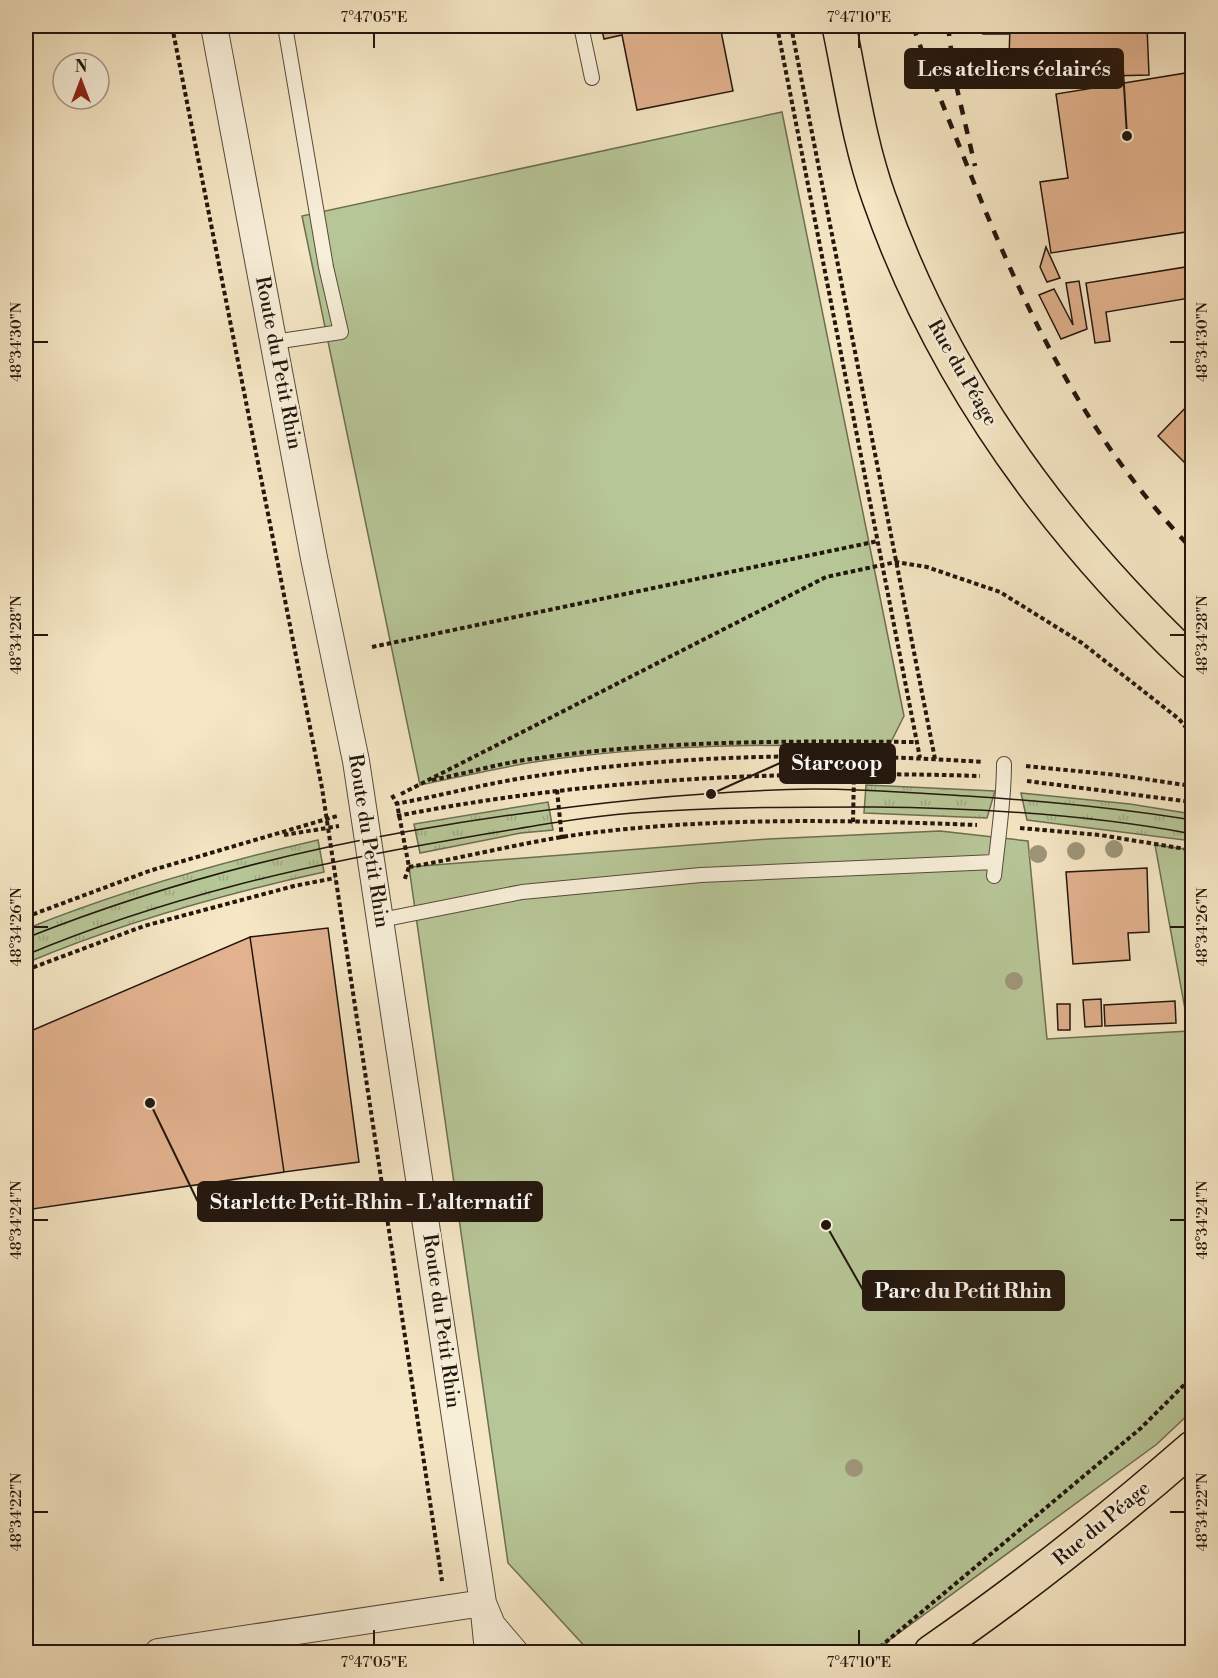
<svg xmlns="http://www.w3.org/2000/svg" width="1218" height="1678" font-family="'Libre Bodoni',serif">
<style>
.grass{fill:url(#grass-tufts);stroke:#6c6e52;stroke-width:1.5}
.green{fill:#b7c697;stroke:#6c6e52;stroke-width:1.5}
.building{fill:#e2b28e;stroke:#22160d;stroke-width:1.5}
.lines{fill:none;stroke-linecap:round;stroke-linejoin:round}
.service-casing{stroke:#574a3b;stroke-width:16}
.minor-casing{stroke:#574a3b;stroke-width:28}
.primary-casing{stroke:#22160d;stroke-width:36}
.path{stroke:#22160d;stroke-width:4;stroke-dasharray:4.5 3;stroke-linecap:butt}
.service{stroke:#f8efd9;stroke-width:14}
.minor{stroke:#f8efd9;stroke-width:26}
.primary{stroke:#f5e6c4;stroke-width:33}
.tram{stroke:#22160d;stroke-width:1.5}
.rail{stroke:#22160d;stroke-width:4.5;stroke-dasharray:10 10;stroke-linecap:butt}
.tree{fill:#9e967a}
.ticks{fill:none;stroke:#22160d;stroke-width:2}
.labels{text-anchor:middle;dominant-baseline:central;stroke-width:5;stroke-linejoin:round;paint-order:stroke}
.street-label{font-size:20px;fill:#22160d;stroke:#f8efd9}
.leader{fill:none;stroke:#22160d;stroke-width:2}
.callout-dot{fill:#22160d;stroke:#f8efd9;stroke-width:2}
.callout{fill:#22160d;stroke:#22160d;stroke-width:2}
.callout-label{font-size:21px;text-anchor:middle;font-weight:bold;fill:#fff}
.neatline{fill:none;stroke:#22160d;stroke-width:2}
.ticks-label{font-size:15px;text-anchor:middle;fill:#22160d}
</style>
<defs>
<pattern id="grass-tufts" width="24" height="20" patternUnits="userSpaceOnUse" patternTransform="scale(1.5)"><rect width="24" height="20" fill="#b7c697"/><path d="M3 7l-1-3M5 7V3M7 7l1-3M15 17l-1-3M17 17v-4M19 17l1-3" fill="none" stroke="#9da981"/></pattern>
</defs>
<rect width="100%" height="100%" fill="#f5e6c4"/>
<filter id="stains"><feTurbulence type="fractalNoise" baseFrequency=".00333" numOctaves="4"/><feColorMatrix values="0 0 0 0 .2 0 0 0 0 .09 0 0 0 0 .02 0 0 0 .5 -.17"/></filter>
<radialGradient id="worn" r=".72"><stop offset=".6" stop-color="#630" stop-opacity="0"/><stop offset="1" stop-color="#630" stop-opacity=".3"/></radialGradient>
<path class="grass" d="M866,785L995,791L987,818L864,813Z
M1021,793L1130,804L1192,814V841L1027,820Z
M548,802L553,830L521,833L420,853L414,824Z
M318,840L324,872C223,894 121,923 26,963V929C120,891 218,863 318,840Z"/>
<path class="green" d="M782,112L904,716L889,746C773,744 656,744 541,761C501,767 460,777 420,785L302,216Z
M940,831L1028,841L1047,1039L1189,1031L1155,845L1192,850V1411L1157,1444L873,1652H590L508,1563L409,867L768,839Z"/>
<path class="building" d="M601,26H720L733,91L637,110L622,35L604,39Z
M983,26H1010L1009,34H983Z
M1010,26H1147L1149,75L1030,78L1031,58L1009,59Z
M1192,72V231L1051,253L1040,182L1068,178L1056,94Z
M1046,247L1060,278L1047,282L1040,267Z
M1192,261V287L1188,288L1190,298L1106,312L1110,341L1095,343L1086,283L1185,267V262Z
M1079,281L1087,329L1061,339L1039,295L1054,289L1073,325L1066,283Z
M1192,401V470L1158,436Z
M1147,868L1149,932L1128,933L1130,960L1073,964L1066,872Z
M328,928L359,1162L284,1172L250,937Z
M250,937L284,1172L26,1210V1033Z
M1101,999L1102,1026L1085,1027L1083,1000Z
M1175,1001L1176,1023L1105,1026L1104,1005Z
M1057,1004H1070V1030H1058Z"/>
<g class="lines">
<g class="service-casing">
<path id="service" d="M581,26L592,78
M274,342L341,332L326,267L285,26
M994,876C998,838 1004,802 1004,764
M381,920L522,892L701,875L995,862"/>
</g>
<g class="minor-casing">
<path id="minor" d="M214,26L314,558L356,761L483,1603L492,1625L515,1652
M484,1612L488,1652
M158,1652L483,1603"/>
</g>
<g class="primary-casing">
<path id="primary" d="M839,26C851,83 859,142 879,198C942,378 1055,532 1192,662
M931,1652C1023,1589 1108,1521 1192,1448"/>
</g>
<path class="path" d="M172,26L322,788L442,1581
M777,26L920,758
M791,26L935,759
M372,647L878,541
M1026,766L1117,775L1192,786
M432,780C468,773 504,762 539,758C665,740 791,741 917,742
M1027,781L1192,802
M557,790L562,839
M401,794L826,577L896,562L927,567L1000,592L1082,643L1179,719L1192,735
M392,795L397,804L409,867L404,881
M395,804C439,796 484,784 529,777C678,754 833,752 983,762
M397,816C590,778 783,770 980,776
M853,822L854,774
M1020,828L1100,835L1192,850
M284,835L339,826
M409,867C467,857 524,842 582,834C714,817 845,820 977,825
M26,917L149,871L337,816
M26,970L144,926L294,886L335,878
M874,1652L1141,1428L1192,1377"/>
<use href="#service" class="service"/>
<use href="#minor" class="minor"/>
<use href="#primary" class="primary"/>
<path class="tram" d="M26,938C149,889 279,854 410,831C543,808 677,791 813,789C864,789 916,793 967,796C1043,801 1118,808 1192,820
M26,955C162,898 305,865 451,840C511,830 572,818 633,813C713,807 792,807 872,807C979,808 1087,814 1192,834"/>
<path class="rail" d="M913,26C931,77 952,127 972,178C1027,315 1088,441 1192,549
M948,26L955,80L975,166"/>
</g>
<g class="tree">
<circle cx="1114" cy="849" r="9"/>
<circle cx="1076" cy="851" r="9"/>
<circle cx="1038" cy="854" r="9"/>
<circle cx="1014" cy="981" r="9"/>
<circle cx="854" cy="1468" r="9"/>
</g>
<path class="ticks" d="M374,33V48M859,33V48M33,342H48M1170,342H1185M33,635H48M1170,635H1185M33,927H48M1170,927H1185M33,1220H48M1170,1220H1185M33,1512H48M1170,1512H1185M374,1630V1645M859,1630V1645"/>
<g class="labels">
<g class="street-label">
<text transform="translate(278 363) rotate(79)">Route du Petit Rhin</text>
<text transform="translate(962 373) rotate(60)">Rue du Péage</text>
<text transform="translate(368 841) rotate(81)">Route du Petit Rhin</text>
<text transform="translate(441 1321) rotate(82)">Route du Petit Rhin</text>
<text transform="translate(1102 1524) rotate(-40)">Rue du Péage</text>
</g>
</g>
<path class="leader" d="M1127 136L1123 69M711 794L780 763M150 1103L198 1202M826 1225L863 1290"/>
<g class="callout-dot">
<circle cx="1127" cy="136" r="6"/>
<circle cx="711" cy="794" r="6"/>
<circle cx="150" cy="1103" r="6"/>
<circle cx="826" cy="1225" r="6"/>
</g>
<g class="callout">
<rect x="905" y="49" width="218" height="39" rx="6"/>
<rect x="780" y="744" width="115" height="39" rx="6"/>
<rect x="198" y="1182" width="344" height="39" rx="6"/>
<rect x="863" y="1271" width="201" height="39" rx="6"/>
</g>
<g class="callout-label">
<text x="1014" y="76">Les ateliers éclairés</text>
<text x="837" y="770">Starcoop</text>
<text x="370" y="1209">Starlette Petit-Rhin - L'alternatif</text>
<text x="963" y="1298">Parc du Petit Rhin</text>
</g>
<rect width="1218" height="1678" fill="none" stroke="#f5e6c4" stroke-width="66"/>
<g transform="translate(81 81)"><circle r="28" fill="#f8efd9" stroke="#a29887" stroke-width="1.5"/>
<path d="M0-4.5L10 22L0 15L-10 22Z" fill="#8f2418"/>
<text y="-9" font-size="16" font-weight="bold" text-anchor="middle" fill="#22160d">N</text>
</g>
<rect x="33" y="33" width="1152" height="1612" class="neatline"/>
<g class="ticks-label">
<text x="374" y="22">7°47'05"E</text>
<text x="859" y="22">7°47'10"E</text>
<text transform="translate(16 342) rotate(-90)" y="5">48°34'30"N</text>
<text transform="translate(1202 342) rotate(-90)" y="5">48°34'30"N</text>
<text transform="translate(16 635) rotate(-90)" y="5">48°34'28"N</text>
<text transform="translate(1202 635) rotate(-90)" y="5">48°34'28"N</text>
<text transform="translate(16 927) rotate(-90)" y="5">48°34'26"N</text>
<text transform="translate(1202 927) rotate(-90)" y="5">48°34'26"N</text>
<text transform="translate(16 1220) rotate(-90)" y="5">48°34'24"N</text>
<text transform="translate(1202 1220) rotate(-90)" y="5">48°34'24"N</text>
<text transform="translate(16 1512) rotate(-90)" y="5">48°34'22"N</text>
<text transform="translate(1202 1512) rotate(-90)" y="5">48°34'22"N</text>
<text x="374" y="1667">7°47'05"E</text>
<text x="859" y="1667">7°47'10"E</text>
</g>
<rect width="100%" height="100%" filter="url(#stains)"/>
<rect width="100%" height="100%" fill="url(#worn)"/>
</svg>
